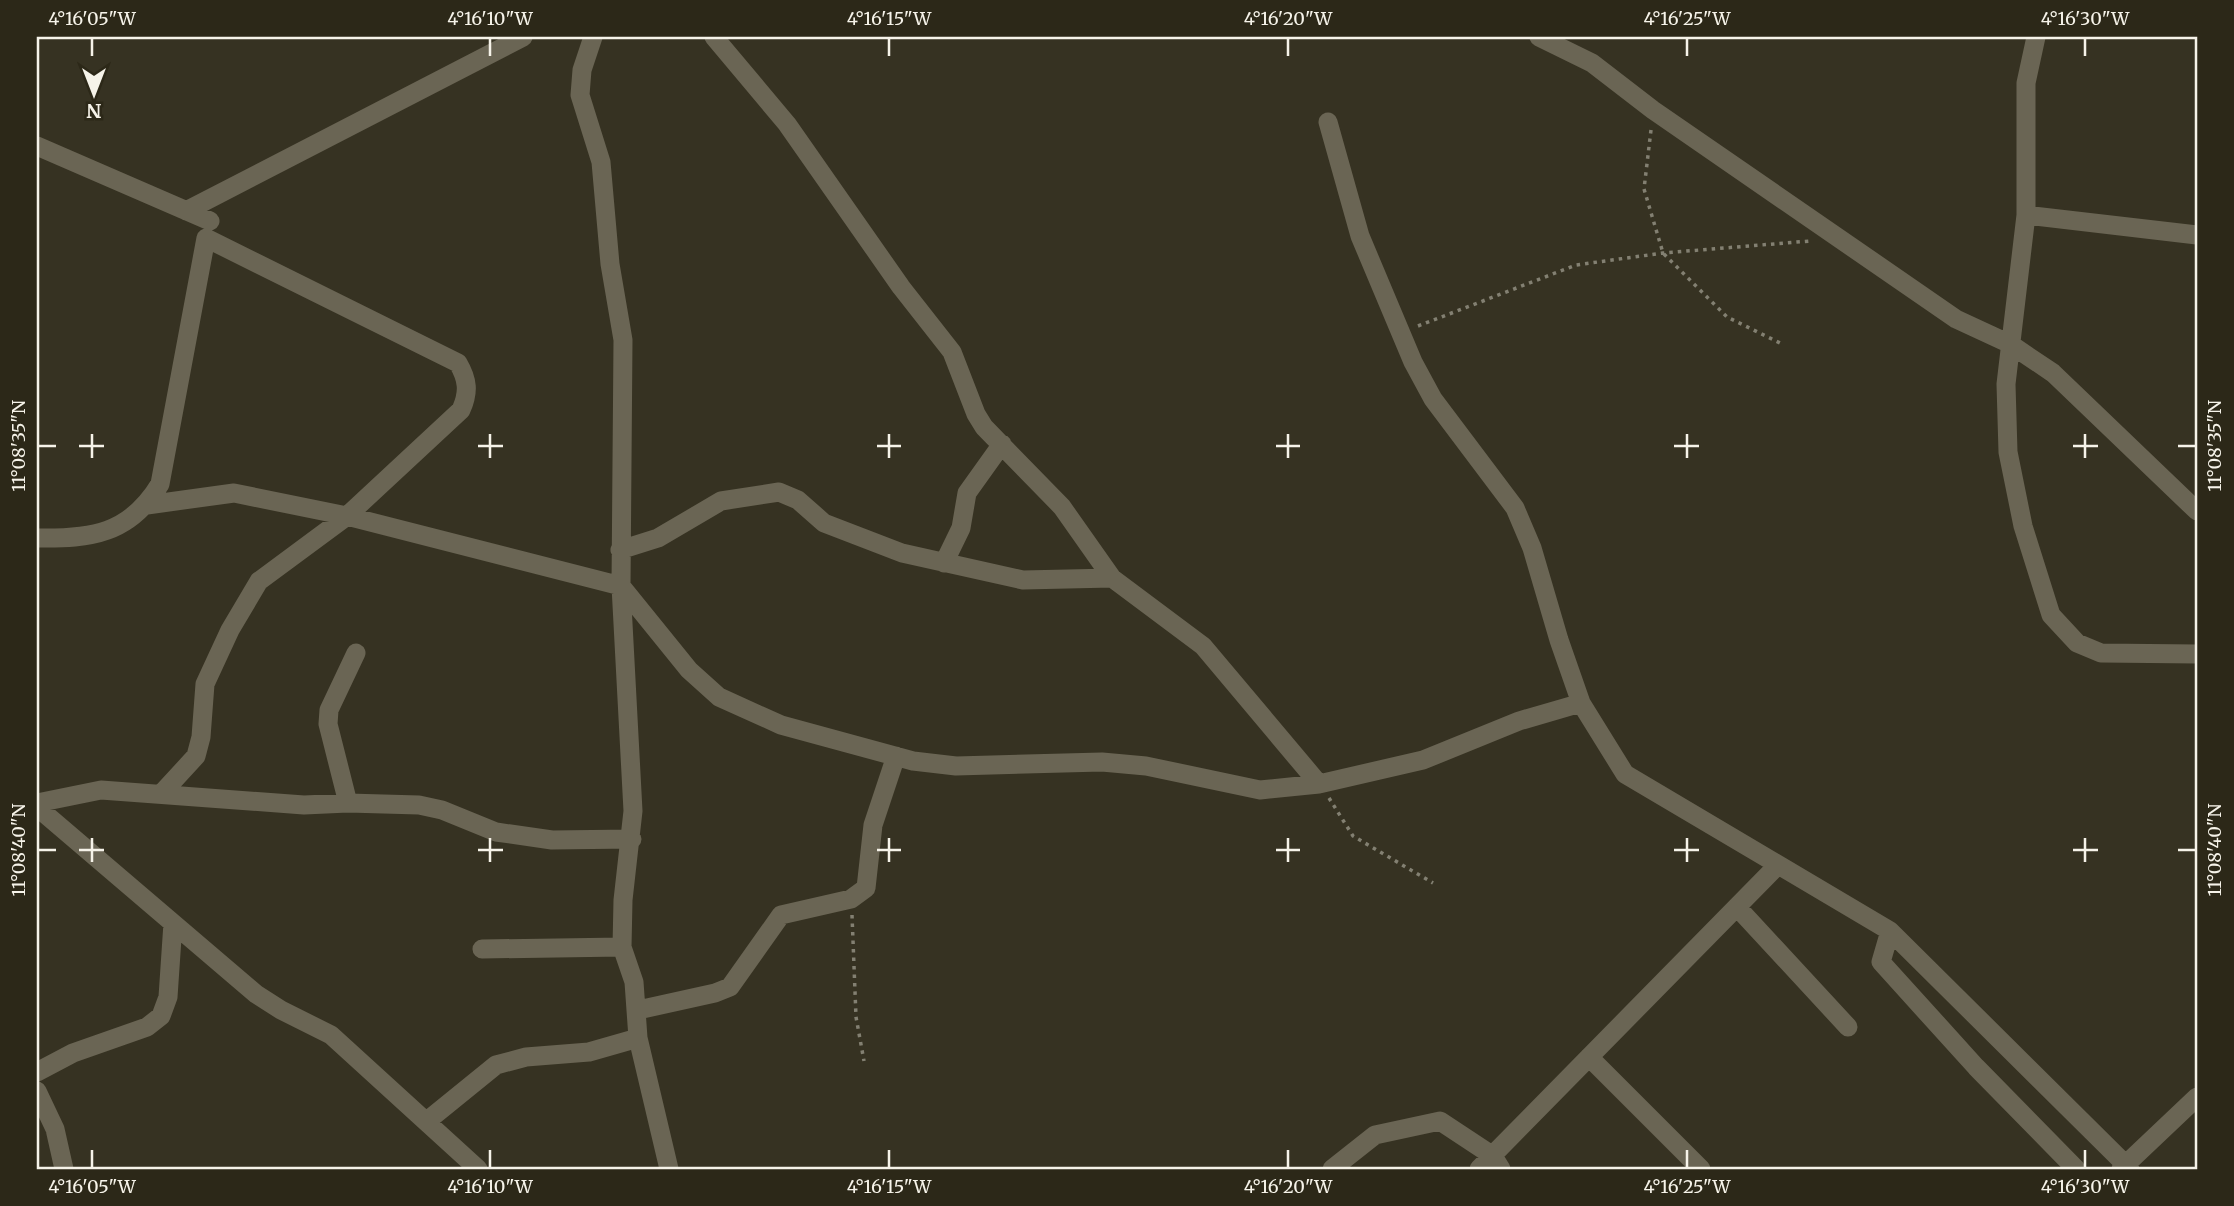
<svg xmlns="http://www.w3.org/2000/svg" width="2234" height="1206" font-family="Merriweather,serif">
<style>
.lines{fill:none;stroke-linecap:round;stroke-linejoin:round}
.path{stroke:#838072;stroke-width:3.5;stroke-dasharray:3.5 5;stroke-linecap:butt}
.street{stroke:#6a6554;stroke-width:19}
.ticks{fill:none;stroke:#f6f3e9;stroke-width:2.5}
.neatline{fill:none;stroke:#f6f3e9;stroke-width:2.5}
.ticks-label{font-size:18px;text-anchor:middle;fill:#f6f3e9}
</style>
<rect width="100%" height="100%" fill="#363222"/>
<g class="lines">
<path class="path" d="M1651,130L1644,189L1663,253L1727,317L1782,344
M1418,326L1576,265L1663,253L1810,241
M1329,798L1353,836L1433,883
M852,915L856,1017L864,1061"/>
<path class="street" d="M593,37L582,70L580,95L601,162L610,264L623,340L621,586L689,670L719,697L781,725L913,761L956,766L1102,762L1146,766L1260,790L1319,784L1423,760L1519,721L1581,703
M714,37L787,124L901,287L952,352L976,414L984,427L1062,507L1112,578L1203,646L1319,784
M1539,37L1592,63L1653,110L1956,319L2010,344L2053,373L2197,511
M2036,37L2026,83V215L2006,384L2008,452L2023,526L2051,615L2077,643L2101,653L2197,654
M1328,122L1360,236L1413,362L1433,399L1515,508L1532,548L1559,640L1581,703L1625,774L1890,931L2130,1169
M37,146L210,221
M186,211L523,37
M2026,215L2197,235
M147,505L234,493L347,516L621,586L633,811L623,900L622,947L634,982L638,1038L669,1169
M37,538C91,539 130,534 160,484L206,238L458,363C468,380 469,392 461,410L347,516L259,581L230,630L205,684L201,737L196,756L162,793
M620,550L658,538L721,501L779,492L798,500L824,523L902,553L1023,580L1112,578
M944,563L961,528L967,493L1002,444
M356,653L329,710L328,724L348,803L419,805L442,810L496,832L552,840L632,839
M37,803L101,790L304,805L348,803
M37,807L256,994L281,1010L331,1035L478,1169
M1737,907L1848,1027
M1890,931L1881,962L1976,1067L2076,1169
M482,949L622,947
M638,1010L715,993L730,987L781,915L851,899L866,888L873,825L896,756
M1589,1057L1701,1169
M37,1072L73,1053L147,1027L161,1016L168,997L173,923
M37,1091L55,1129L64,1169
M427,1121L496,1065L526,1057L589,1052L638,1038
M1332,1169L1375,1135L1440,1121L1493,1156L1501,1169
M1479,1169L1778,865
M2121,1169L2197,1097"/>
</g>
<path class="ticks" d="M92,38V56M490,38V56M889,38V56M1288,38V56M1687,38V56M2085,38V56M92,434V458M490,434V458M889,434V458M1288,434V458M1687,434V458M2085,434V458M38,446H56M79,446H104M478,446H503M877,446H901M1276,446H1300M1674,446H1699M2073,446H2098M2178,446H2196M92,838V862M490,838V862M889,838V862M1288,838V862M1687,838V862M2085,838V862M38,850H56M79,850H104M478,850H503M877,850H901M1276,850H1300M1674,850H1699M2073,850H2098M2178,850H2196M92,1150V1168M490,1150V1168M889,1150V1168M1288,1150V1168M1687,1150V1168M2085,1150V1168"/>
<rect width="2234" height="1206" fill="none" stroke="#2c2818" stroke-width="77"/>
<g transform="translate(94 94) rotate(180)" stroke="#2c2818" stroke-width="5" paint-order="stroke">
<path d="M0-5L12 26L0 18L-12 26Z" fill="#f6f3e9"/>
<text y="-10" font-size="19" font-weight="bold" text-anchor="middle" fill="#f6f3e9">N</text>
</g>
<rect x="38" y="38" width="2158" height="1130" class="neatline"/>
<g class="ticks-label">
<text x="92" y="25">4°16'05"W</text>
<text x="490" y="25">4°16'10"W</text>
<text x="889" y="25">4°16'15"W</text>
<text x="1288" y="25">4°16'20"W</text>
<text x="1687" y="25">4°16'25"W</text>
<text x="2085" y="25">4°16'30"W</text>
<text transform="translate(2215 446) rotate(-90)" y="6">11°08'35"N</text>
<text transform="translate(19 446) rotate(-90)" y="6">11°08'35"N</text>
<text transform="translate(2215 850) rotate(-90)" y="6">11°08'40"N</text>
<text transform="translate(19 850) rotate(-90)" y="6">11°08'40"N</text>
<text x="92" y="1193">4°16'05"W</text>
<text x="490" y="1193">4°16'10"W</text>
<text x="889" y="1193">4°16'15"W</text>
<text x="1288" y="1193">4°16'20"W</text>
<text x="1687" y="1193">4°16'25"W</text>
<text x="2085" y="1193">4°16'30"W</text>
</g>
</svg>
